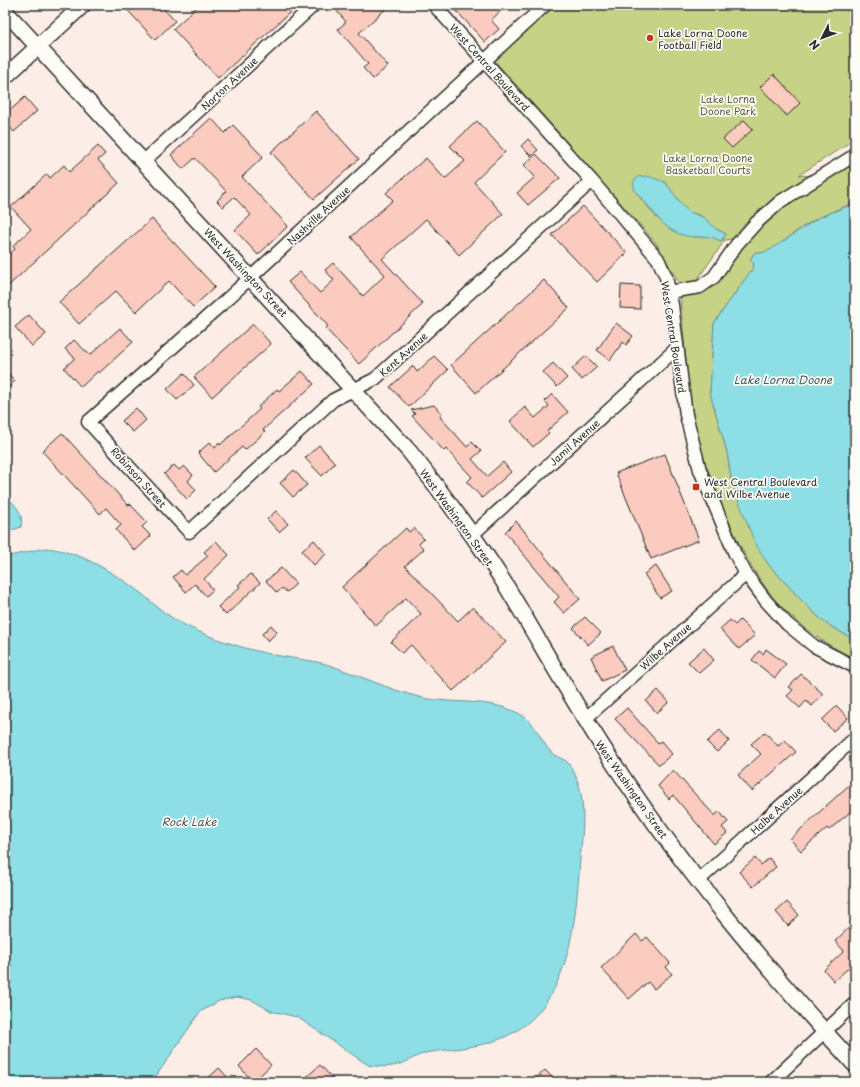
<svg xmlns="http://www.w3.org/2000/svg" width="860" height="1087" font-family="'Playpen Sans',sans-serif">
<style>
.green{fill:#c6d285;stroke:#787e58;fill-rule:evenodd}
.water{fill:#8ddee5;stroke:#66969b}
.building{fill:#facbbe;stroke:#2b2b2b}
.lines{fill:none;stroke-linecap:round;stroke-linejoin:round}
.minor-casing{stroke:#2b2b2b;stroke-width:15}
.major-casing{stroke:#2b2b2b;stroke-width:18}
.minor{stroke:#fdfcf7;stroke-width:12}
.major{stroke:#fdfcf7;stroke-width:15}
.poi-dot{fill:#c8321e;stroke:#fdfcf7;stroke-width:1.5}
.labels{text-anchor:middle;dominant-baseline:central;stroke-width:3.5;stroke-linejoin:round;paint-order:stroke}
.poi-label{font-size:10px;fill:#2b2b2b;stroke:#fdfcf7;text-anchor:start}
.street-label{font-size:10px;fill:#2b2b2b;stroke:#fdfcf7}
.park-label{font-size:10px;fill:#5a5d46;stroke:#fdfcf7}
.water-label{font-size:11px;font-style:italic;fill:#44585a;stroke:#fdfcf7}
</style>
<rect width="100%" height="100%" fill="#fcede6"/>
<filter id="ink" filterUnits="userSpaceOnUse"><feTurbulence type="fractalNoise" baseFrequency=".025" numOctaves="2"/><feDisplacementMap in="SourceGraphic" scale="8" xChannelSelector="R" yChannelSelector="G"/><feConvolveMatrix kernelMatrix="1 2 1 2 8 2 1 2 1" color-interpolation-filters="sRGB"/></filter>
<g filter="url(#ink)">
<path class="green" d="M554,5H842L855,20V139L799,175L810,176L738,238L725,240L697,280L706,279L686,286L679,283L656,243L494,60ZM665,182L683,206L690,213L700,215L716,229L726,234L722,241L709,236L696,237L673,231L656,217L634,190Z
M855,161V203C836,209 814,219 798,230C785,239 772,256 755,252L750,260L754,264L753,268L714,323L710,393L727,452L732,484L768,564L803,602L825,623L855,640V659C782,623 753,580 722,506C714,486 704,464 699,443C687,396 685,345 680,296L691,295L705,290L757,229L779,209Z"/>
<path class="water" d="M647,176L665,182L683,206L690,212L705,218L716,229L726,234L721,241C708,235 708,237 694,237C668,235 659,219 645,202C639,195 632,191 634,181L638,177Z
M855,203V640L825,623L803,602L768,564L754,541L732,484L727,452L710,393L714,323L753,268L754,264L750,260L755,252L761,253L770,250L818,218Z
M5,495C15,505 24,512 21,527L5,533Z
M45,548C76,550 107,569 133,587C147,597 159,610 174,619C189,628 208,636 226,642C243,648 263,653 280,656C296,659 311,660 326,664C357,674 387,689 419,697C452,705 488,697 520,714C538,724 539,740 552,753C557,758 564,758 569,764C588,791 583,829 580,859C575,930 569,1021 488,1043C469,1048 451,1049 432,1052C421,1053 413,1059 403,1063C391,1068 380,1067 368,1065L297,1017L271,1011L252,1000L237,997L219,1001L200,1012L152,1082H5V557Z"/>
<path class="building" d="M123,5H160L175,21L155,40Z
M199,5H298L218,78L173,29Z
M332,5H390L359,33L388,66L373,79L363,68L368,64L338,29L346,22Z
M451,5H497L502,10L491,20L499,29L485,42Z
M774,74L800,103L787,116L760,87Z
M25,97L37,111L14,132L5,121V115Z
M316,111L359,159L314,199L271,152Z
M211,118L225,133L233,125L263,157L242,177L288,226L258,255L235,230L251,215L234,197L223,207L217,201L226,191L195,158L183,169L171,155Z
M744,120L753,129L732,148L723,139Z
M477,121L505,152L474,182L503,214L459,255L426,219L382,259L423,304L359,364L325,328L328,326L288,282L300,272L320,293L334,280L325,270L333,263L363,296L385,275L351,237L393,200L386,193L426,158L445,179L465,161L450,146Z
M528,139L538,150L531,156L521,146Z
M98,146L105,154L98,160L119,183L5,289V258L15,249L13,246L31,229L11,207L47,174L50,178L64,165L69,172Z
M536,154L560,178L528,205L517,193L535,177L524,165Z
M583,206L627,253L597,282L552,235Z
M152,219L215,287L193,307L169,281L136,312L116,291L79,324L59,302Z
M544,280L569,308L476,393L451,365Z
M621,285L640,286V309L620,308Z
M29,315L46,334L32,346L15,327Z
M616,323L633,336L626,345L623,342L610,360L597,350Z
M253,324L271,344L212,397L194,377Z
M120,328L133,342L99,373L98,371L81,387L64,368L75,358L65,349L74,340L90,355Z
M434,356L448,370L409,407L390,387L413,366L417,372Z
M586,356L597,367L582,380L572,369Z
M553,363L567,378L557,387L543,372Z
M5,370L15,381L5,391Z
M302,371L314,384L263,430L265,432L245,450L242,447L214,472L198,453L210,442L215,448L219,443L220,445L260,409L258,407L277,389L279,391Z
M184,373L194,385L177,400L167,389Z
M552,394L568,412L547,431L549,433L533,447L510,421L525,407L535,418L549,406L545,401Z
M434,405L442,414L440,417L467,447L472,442L481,451L472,459L487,476L503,462L511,472L482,498L467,482L472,477L446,449L444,451L412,416L415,414L411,410Z
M136,408L146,420L133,432L122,421Z
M62,433L128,505L130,504L147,522L142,527L151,536L135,551L116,530L121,525L106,508L100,514L42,451Z
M319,445L335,463L322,476L305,458Z
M665,454L699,540L651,559L616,473Z
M174,465L179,470L184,466L193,475L188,481L196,490L187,499L164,474Z
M294,470L307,485L293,497L280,483Z
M276,511L288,524L279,532L267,519Z
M516,521L580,599L564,613L554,602L559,597L505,532Z
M406,528L409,532L414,528L424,539L419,544L424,549L405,566L458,621L473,607L506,642L453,691L411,645L402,653L391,642L421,614L406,598L376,626L342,587Z
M314,540L326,554L314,565L302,551Z
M216,541L229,555L204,579L213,590L206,596L195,584L186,592L173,577L181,570L185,575L208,556L204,552Z
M656,566L672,591L660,598L644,574Z
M281,568L296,584L287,592L282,588L277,593L266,581Z
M251,574L260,583L226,615L218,607L240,587L238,585Z
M585,617L601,633L588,645L573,628Z
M730,620L735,625L740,620L755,635L739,649L720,629Z
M271,625L277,632L268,641L262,634Z
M613,646L625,670L602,681L591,657Z
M704,648L714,660L699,673L688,662Z
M766,649L786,664L775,678L752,660L759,651L763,654Z
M801,674L823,694L812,706L806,701L800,708L787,696L793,690L789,687Z
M658,690L669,702L657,713L646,701Z
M837,706L848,718L833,731L822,720Z
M627,708L658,743L661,741L672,754L659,765L615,719Z
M720,730L729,741L717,752L707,742Z
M765,732L778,746L785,740L796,752L752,791L738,775L761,754L751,744Z
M673,770L715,816L719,811L728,822L722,827L727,833L714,844L673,795L669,799L658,786Z
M849,785L855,792V808L829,830L827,828L801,851L790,839Z
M755,858L761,865L769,858L776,867L753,887L739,872Z
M787,902L799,915L788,926L776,912Z
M855,922V962L834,981L824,970L844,951L835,941Z
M636,934L642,941L647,937L670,963L666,967L672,974L654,989L648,982L629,999L601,968Z
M256,1049L271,1065L253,1082L239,1066Z
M320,1065L336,1082H301Z
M219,1068L232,1082H204Z
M545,1070L557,1082H532Z"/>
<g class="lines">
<g class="minor-casing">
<path id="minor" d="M434,5L592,181L658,259L666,277L672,305L686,415L700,470L735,554L746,574L766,601L787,624L814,646L855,667
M545,5L223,303L88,422L189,532L333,400L375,379L592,181
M854,5L855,6
M144,161L314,5
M669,292L700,287L714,277L737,244L756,223L781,201L855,155
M472,535L677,348
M585,719L746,574
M698,881L855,738
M771,1082L855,1003"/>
</g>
<g class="major-casing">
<path id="major" d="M5,11L409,451C443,494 476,538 505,584C542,645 576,708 616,767C687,874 769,971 855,1065
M5,77L83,5"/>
</g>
<use href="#minor" class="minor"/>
<use href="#major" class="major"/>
</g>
</g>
<g class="poi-dot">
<circle cx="650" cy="38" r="4"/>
<rect x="692" y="483" width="8" height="8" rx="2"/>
</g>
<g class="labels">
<g class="poi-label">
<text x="658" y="32">Lake Lorna Doone<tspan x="658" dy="12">Football Field</tspan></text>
<text x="704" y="481">West Central Boulevard<tspan x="704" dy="12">and Wilbe Avenue</tspan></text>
</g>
<g class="street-label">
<text transform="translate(490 67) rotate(48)">West Central Boulevard</text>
<text transform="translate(229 83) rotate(-43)">Norton Avenue</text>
<text transform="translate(318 215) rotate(-43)">Nashville Avenue</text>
<text transform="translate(246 272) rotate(47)">West Washington Street</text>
<text transform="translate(674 337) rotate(81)">West Central Boulevard</text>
<text transform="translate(403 354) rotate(-42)">Kent Avenue</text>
<text transform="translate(574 442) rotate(-42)">Jamil Avenue</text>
<text transform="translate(139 477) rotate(48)">Robinson Street</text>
<text transform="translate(457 517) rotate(54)">West Washington Street</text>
<text transform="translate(665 646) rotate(-42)">Wilbe Avenue</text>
<text transform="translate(632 789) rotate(55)">West Washington Street</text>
<text transform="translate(776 810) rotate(-42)">Halbe Avenue</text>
</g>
<g class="park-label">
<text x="728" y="98">Lake Lorna<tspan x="728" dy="12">Doone Park</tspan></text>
<text x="708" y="157">Lake Lorna Doone<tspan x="708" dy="12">Basketball Courts</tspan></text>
</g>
<g class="water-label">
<text x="783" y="379">Lake Lorna Doone</text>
<text x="189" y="821">Rock Lake</text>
</g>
</g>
<rect width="860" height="1087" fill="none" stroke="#fdfcf7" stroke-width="20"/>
<rect x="10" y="10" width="840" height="1067" fill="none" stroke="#2b2b2b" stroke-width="1.5" filter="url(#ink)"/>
<g transform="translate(822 38) rotate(228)" stroke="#fdfcf7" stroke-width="3" paint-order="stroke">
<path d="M0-3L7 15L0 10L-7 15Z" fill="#2b2b2b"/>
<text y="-6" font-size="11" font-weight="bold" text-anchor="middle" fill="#2b2b2b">N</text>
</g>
</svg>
